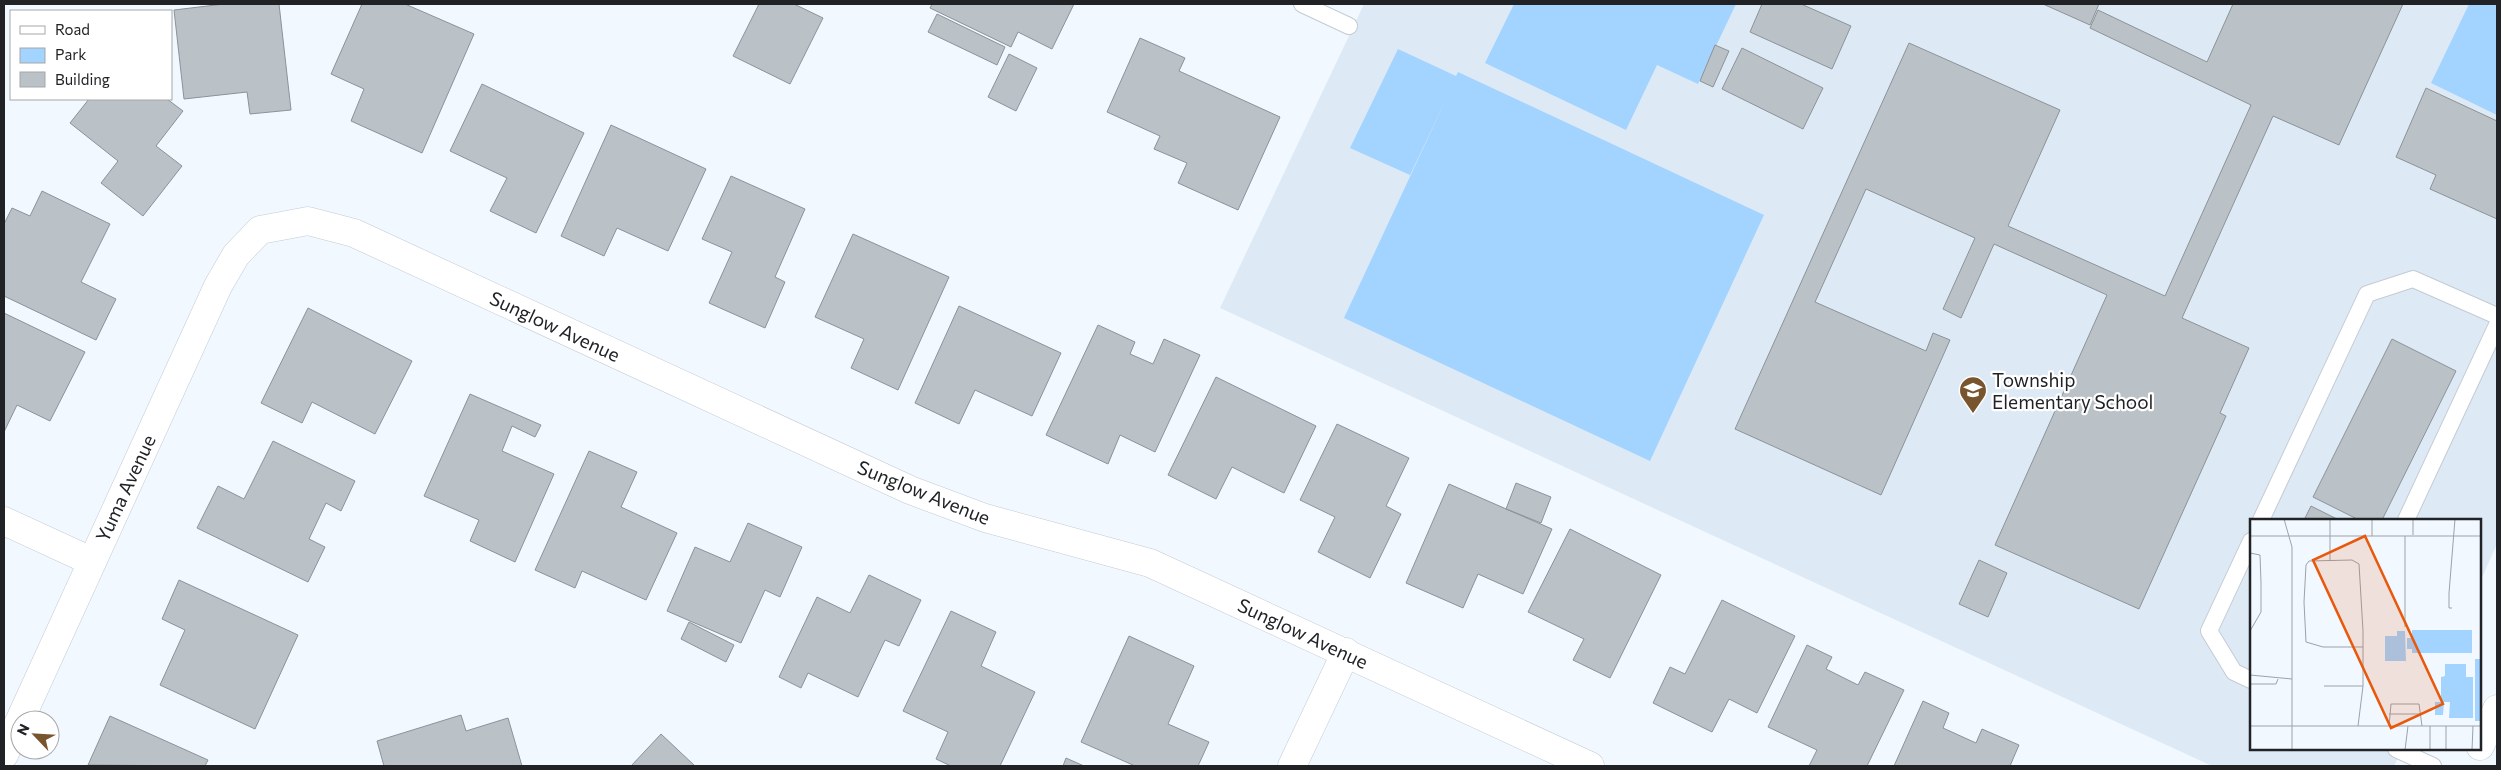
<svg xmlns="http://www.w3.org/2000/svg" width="2501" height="770" font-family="Commissioner,sans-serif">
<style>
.built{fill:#ddeaf6}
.green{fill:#a3d3ff}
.building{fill:#bac1c7;stroke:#8c9298}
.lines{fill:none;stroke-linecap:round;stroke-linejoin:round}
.service-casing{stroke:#c4cbd2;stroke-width:18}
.minor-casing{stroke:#c4cbd2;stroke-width:29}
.service{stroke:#fff;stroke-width:16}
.minor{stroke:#fff;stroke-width:28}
.labels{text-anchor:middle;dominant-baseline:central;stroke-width:4.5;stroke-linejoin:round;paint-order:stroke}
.street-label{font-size:19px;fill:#202225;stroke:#fff}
.poi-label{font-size:19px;fill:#202225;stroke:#fff;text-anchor:start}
.inset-road{fill:none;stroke:#9da2a8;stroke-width:1}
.view{fill:#e8590c;fill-opacity:0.15;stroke:#e8590c;stroke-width:2.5}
.inset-edge{fill:none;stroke:#202225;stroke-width:2.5}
</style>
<rect width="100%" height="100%" fill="#f1f8ff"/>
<path class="built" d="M1364,4H2497V544L2480,582V520H2251V749H2402L2394,766H2212L1220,308Z"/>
<path class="green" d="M1514,4H1736L1698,84L1657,65L1626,130L1485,63Z
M2469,4H2497V115L2431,83Z
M1398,49L1456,76L1458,72L1764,215L1650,461L1344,318L1449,93L1410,175L1350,148Z"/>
<path class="building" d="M224,4H279L291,110L250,114L247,92L184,99L174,10Z
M362,4H405L474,34L422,153L351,121L364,89L331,74Z
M759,4H794L823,18L790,84L733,56Z
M932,4H1074L1052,49L1018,32L1011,47L930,8Z
M1762,4H1801L1851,26L1832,69L1750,32Z
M2043,4H2099L2090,25Z
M2233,4H2403L2339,145L2273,116L2182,318L2249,348L2220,413L2226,416L2139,609L1995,545L2107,295L1994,244L1961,318L1943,309L1975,238L1866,189L1815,302L1926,351L1933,333L1950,340L1881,495L1735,429L1909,43L2060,110L2008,226L2165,296L2251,105L2090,28L2098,10L2207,62Z
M937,14L1005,47L997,65L928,32Z
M1140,38L1185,58L1179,71L1280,117L1238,210L1178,183L1187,163L1154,149L1160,136L1107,112Z
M1715,45L1729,51L1713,87L1700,81Z
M1742,48L1823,88L1803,129L1722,89Z
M1009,54L1037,68L1016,111L988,97Z
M482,84L584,133L536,233L490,211L507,178L450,151Z
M2426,88L2497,121V219L2430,189L2436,175L2396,157Z
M89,99H167L183,111L156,146L182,166L143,216L101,183L118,161L70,123Z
M611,125L706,169L668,251L617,228L604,256L561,236Z
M731,176L805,209L775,277L785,282L765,328L709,303L732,252L702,239Z
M42,191L110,224L81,282L116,299L96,340L4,296V224L12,208L30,216Z
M853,234L949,277L898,390L851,368L864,339L815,317Z
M959,306L1061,353L1032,416L975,390L959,424L915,403Z
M308,308L412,361L375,434L312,402L302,423L261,403Z
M4,313L85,352L50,421L17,405L4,432Z
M1098,325L1135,342L1130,354L1153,364L1164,339L1200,355L1155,452L1120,435L1108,464L1046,435Z
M2392,339L2456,371L2382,520H2359L2313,497Z
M1216,377L1316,426L1284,493L1232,467L1216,499L1168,475Z
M470,394L541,425L535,437L512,426L502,451L554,474L515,562L470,541L479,520L424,496Z
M1337,424L1409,458L1386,506L1401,514L1370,578L1318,552L1335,517L1300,500Z
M273,441L355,481L341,511L326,503L309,539L325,547L308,582L197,528L218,486L244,499Z
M589,451L637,472L621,507L677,533L646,600L582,571L575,588L535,570Z
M1516,483L1551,497L1541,523L1506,509Z
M1449,484L1552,529L1523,594L1478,574L1463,608L1406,583Z
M2311,506L2339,520H2304Z
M748,523L802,547L780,597L765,590L741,643L667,611L695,547L730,562Z
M1570,529L1661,575L1610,678L1573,660L1584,639L1528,612Z
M1979,560L2007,573L1988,617L1959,604Z
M869,575L921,600L899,646L885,640L858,697L808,673L801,688L779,677L817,597L850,613Z
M179,580L298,635L255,729L160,685L185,630L162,619Z
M1722,600L1795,636L1757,713L1729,699L1712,732L1653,703L1670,667L1685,674Z
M951,611L996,632L981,666L1035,692L1000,766H951L936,759L948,732L903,711Z
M689,622L734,645L726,662L681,639Z
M1129,636L1194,666L1168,724L1209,742L1198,766H1135L1081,742Z
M1807,645L1832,657L1826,669L1858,685L1865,672L1904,690L1867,766H1809L1817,750L1768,727Z
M1923,701L1949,713L1943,728L1976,743L1982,729L2019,745L2010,766H1894Z
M461,715L466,731L508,718L522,766H384L377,741Z
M110,716L208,760L205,766L88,765Z
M661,734L695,766H631Z
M1066,758L1084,766H1063Z"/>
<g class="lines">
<g class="service-casing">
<path id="service" d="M1302,4L1349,26
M2261,520L2367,294L2413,279L2497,316
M2406,520L2497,325
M2251,541L2209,631L2234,672L2251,680
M2396,749L2433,766"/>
</g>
<g class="minor-casing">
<path id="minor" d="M4,521L91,561
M2480,746L2497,709
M4,755L218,286L236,255L260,230L308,221L354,233L910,490L985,518L1150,563L1590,766
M1292,766L1346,652"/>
</g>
<use href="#service" class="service"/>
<use href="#minor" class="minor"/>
</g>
<defs>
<g id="school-pin" transform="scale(1.4375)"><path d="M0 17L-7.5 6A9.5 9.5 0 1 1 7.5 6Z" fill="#78552e" stroke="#fff"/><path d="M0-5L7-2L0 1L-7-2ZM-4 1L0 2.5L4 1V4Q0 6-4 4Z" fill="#fff"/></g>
</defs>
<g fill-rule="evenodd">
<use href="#school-pin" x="1973" y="390"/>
</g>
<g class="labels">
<g class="street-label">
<text transform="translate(555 326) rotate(25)">Sunglow Avenue</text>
<text transform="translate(125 488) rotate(-65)">Yuma Avenue</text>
<text transform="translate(924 492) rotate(22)">Sunglow Avenue</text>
<text transform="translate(1303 633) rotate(25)">Sunglow Avenue</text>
</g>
<g class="poi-label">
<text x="1992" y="379">Township<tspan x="1992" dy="22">Elementary School</tspan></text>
</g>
</g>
<g transform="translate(2250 519)">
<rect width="231" height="231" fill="#f1f8ff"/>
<path d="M162,111H222V134H162V130H157V119H162ZM147,112H155L156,142H135V117H147ZM225,140H231V202H225ZM195,145H216V158H223V199H199L200,183H194L193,196H185V183H191V158L195,157Z" fill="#a3d3ff"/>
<path class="inset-road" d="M34,0L42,28V231M80,0V41M122,0V17M163,16V0M0,17H232M155,17V108M0,34L10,36L11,64V93L0,112M202,89H199V74L205,0M0,156L42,160M0,165H26L28,160M74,167H113M139,195H172M0,207H232M108,207L113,167V112L109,45L102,41L59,42L56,46L54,83L56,123L73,128H113M139,207L141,185H169L172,207M180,207V231M196,207V231M155,231L158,207M222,231L223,207"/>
<path class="view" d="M115,17L193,185L141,209L63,41Z"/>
<rect width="231" height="231" class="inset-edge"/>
</g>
<rect width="2501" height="770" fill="none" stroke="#202225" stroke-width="10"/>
<rect x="10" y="10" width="162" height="90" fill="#ffffff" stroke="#a6a7a8"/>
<rect x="20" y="26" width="25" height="8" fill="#ffffff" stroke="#a6a7a8"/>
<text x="55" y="35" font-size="15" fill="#202225">Road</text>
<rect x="20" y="48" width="25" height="15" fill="#a3d3ff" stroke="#a6a7a8"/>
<text x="55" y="60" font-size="15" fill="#202225">Park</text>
<rect x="20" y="72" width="25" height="15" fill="#bac1c7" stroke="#a6a7a8"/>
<text x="55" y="85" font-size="15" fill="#202225">Building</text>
<g transform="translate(35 735) rotate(295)"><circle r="24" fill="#ffffff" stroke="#a6a7a8"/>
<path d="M0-4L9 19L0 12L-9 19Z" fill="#78552e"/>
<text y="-8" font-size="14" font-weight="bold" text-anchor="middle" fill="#202225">N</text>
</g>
</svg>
